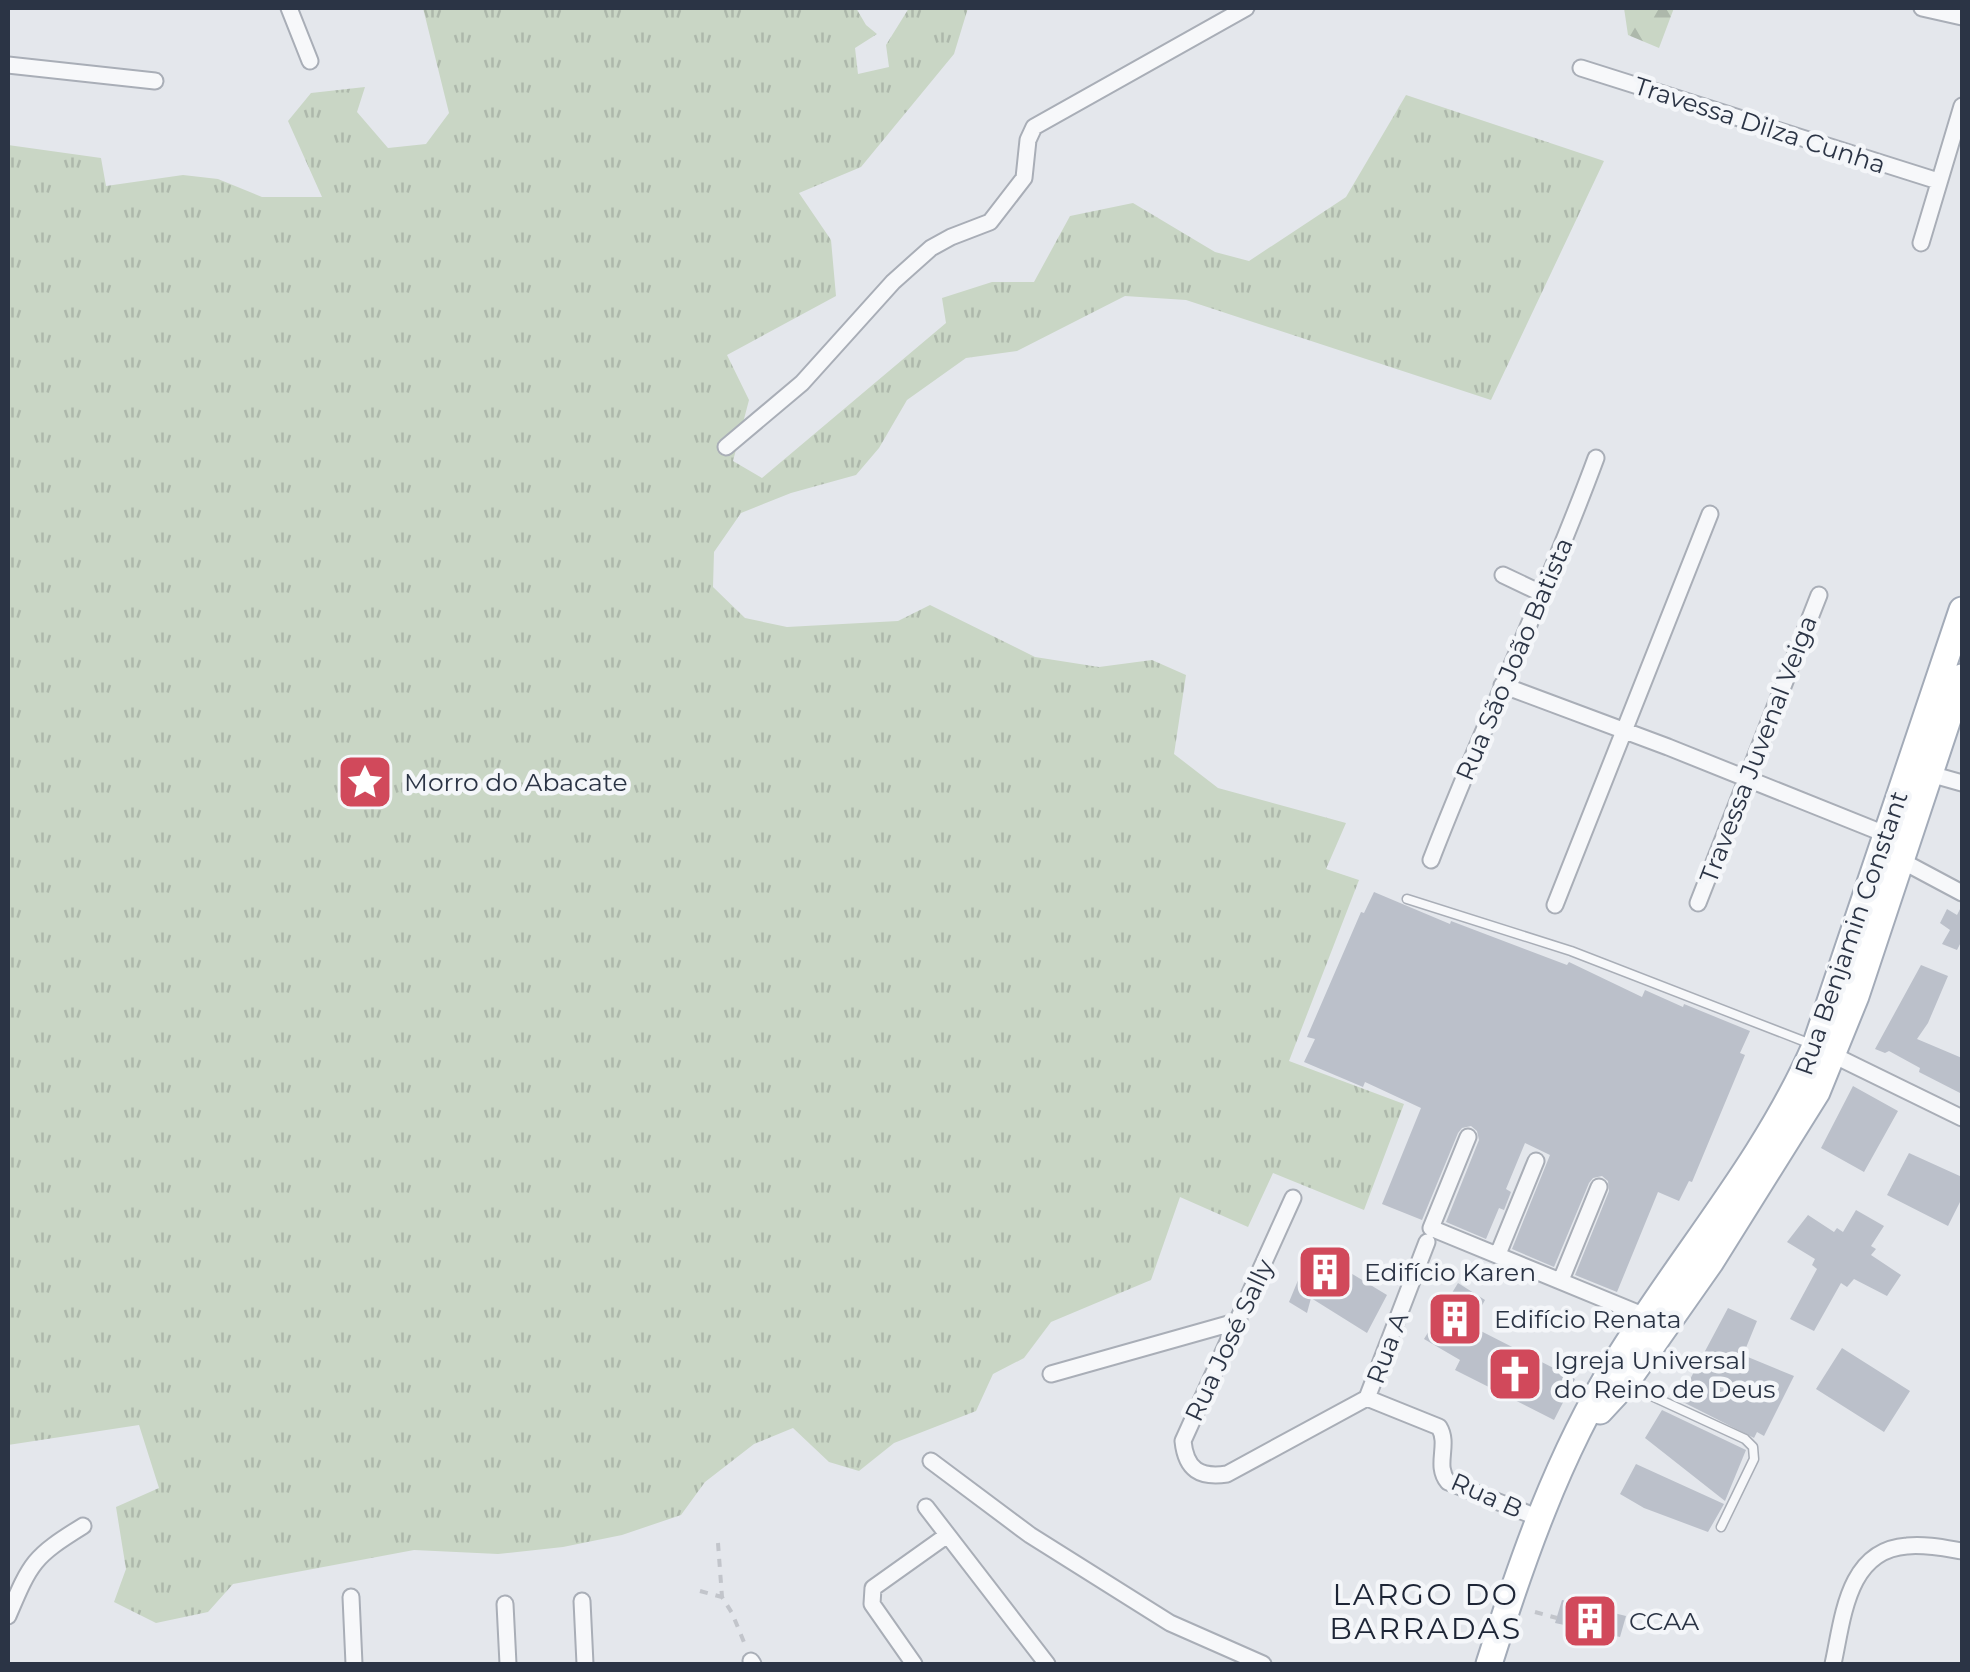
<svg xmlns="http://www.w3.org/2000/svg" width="1970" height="1672" font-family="Montserrat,sans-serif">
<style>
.grass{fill:url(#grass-tufts)}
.forest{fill:url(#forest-firs)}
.building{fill:#bbc0ca}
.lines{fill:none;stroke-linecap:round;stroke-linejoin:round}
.lane-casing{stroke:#a9aeb7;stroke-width:11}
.street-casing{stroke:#a9aeb7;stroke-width:19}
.primary-casing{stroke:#a3abb8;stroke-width:29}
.path{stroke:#c2c5cb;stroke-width:4;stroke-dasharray:8 8;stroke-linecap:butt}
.lane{stroke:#f7f8fa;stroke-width:8}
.street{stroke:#f7f8fa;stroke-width:15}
.primary{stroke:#fff;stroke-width:25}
.labels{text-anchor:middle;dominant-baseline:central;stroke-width:9;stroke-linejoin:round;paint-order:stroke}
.street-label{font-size:25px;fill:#2b3445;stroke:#f4f6f9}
.poi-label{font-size:25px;fill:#2b3445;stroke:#f4f6f9;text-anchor:start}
.quarter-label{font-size:30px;letter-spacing:2.5px;fill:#1d2536;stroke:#f4f6f9}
</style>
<defs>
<pattern id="grass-tufts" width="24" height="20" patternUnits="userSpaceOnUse" patternTransform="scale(2.5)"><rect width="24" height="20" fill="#c9d6c5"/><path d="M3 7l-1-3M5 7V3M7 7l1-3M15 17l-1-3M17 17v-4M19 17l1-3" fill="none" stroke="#adb8ab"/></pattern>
<pattern id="forest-firs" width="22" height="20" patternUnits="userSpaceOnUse" patternTransform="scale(2.5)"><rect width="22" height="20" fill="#c9d6c5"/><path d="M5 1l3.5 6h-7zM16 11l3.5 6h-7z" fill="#adb8ab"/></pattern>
</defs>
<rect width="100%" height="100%" fill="#e4e7ec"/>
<path class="grass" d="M423,8H856L866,25L877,34L855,48L858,74L889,67L886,45L909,8H968L954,54L861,167L799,193L831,240L836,296L727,355L749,400L733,461L762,478L946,323L942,298L992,282H1034L1070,216L1133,203L1215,252L1249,261L1346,197L1406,95L1604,161L1491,400L1186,300L1125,296L1017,351L966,358L907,400L879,448L856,475L791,493L741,513L714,552L713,587L745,618L787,627L898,621L930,605L1035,657L1099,667L1152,660L1186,675L1174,754L1218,788L1346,823L1326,869L1359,880L1289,1061L1404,1104L1364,1210L1273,1173L1248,1227L1180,1197L1151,1280L1051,1322L1024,1358L993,1374L976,1411L894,1443L859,1471L829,1462L793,1428L754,1444L705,1482L681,1515L622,1535L563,1547L498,1554L414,1550L233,1584L208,1612L156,1623L114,1602L126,1569L116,1507L159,1488L139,1425L8,1445V145L101,158L106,186L183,175L218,179L262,197H322L288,121L311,93L365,87L357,112L388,148L426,144L449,113Z"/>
<path class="forest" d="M1624,8H1674L1659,48L1628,35Z"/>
<path class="building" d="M1374,892L1450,924L1451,921L1567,965L1569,962L1642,997L1645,990L1683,1007L1684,1004L1750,1031L1740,1053L1745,1055L1692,1182L1689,1181L1679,1201L1658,1192L1617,1292L1575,1275L1609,1191L1608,1181L1602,1176L1593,1178L1589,1183L1554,1267L1512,1249L1550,1155L1525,1143L1506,1189L1511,1192L1504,1210L1499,1208L1486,1239L1446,1222L1479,1140L1477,1131L1471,1126L1462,1128L1458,1133L1422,1220L1382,1204L1421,1108L1365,1082L1363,1087L1304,1062L1315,1039L1307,1037L1361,912L1364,913Z
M1962,905V940L1957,950L1942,944L1950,930L1940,923L1947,909L1957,915Z
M1921,965L1948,976L1928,1023L1917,1039L1962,1058V1094L1919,1072L1920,1068L1889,1051L1885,1053L1875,1049Z
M1853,1086L1898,1111L1864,1172L1821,1148Z
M1909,1153L1962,1177V1198L1948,1226L1887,1195Z
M1856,1210L1884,1226L1871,1246L1876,1249L1871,1255L1901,1275L1887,1296L1854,1279L1847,1287L1841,1283L1814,1331L1790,1319L1817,1269L1812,1265L1815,1259L1787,1242L1808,1215L1834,1232L1837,1228L1843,1232Z
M1311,1249L1387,1295L1367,1333L1311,1298L1307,1313L1289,1302Z
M1458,1283L1485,1300L1471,1326L1575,1379L1554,1420L1455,1370L1460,1360L1424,1339Z
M1728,1308L1757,1321L1743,1355L1794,1376L1764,1436L1757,1432L1754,1438L1679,1400Z
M1842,1348L1910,1391L1884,1432L1816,1389Z
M1662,1410L1746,1450L1725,1501L1645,1438Z
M1636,1464L1724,1504L1708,1532L1644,1508L1620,1494Z
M1562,1600L1626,1616L1620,1637L1555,1623Z"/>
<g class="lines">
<g class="lane-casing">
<path id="lane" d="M1407,899L1571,951L1811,1044
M1630,1386L1745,1439L1753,1447L1754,1459L1721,1527"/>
</g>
<g class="street-casing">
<path id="street" d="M289,8L310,61
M1922,8L1962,17
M8,65L155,81
M1581,68L1938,181
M1921,243L1962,106
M726,447L802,383L893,282L931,248L951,237L990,222L1024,178L1028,140L1034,127L1246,8
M1503,575L1543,594
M1502,685L1668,747L1890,836
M1930,774L1962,783
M1431,860C1483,725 1546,594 1596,458
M1902,861L1962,893
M1698,903L1819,595
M1555,905L1710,514
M1827,1052L1962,1118
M1468,1137L1431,1228L1645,1316
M1293,1198L1183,1441C1186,1470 1200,1478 1227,1474L1367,1398
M1498,1254L1536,1161
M1561,1280L1599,1187
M1051,1374L1239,1321
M1367,1398L1439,1427C1450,1445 1434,1465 1448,1482L1539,1518
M1367,1398L1427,1242
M931,1461L1030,1535L1170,1623L1263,1664
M926,1507L1047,1664
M351,1597L354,1664
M582,1601L585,1664
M505,1604L508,1664
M8,1616C31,1562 33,1557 83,1526
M751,1661L753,1664
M914,1664L872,1604L873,1588L946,1536
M1833,1664C1843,1619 1847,1550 1907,1546C1925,1544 1944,1548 1962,1551"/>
</g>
<g class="primary-casing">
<path id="primary" d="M1600,1411L1625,1384L1710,1263L1817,1092L1856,996L1962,677
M1489,1664C1522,1560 1558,1456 1616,1362C1681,1256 1765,1161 1815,1046L1962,610"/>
</g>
<path class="path" d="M718,1543L722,1597L732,1613L746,1647
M700,1591L722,1597
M1535,1612L1557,1618"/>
<use href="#lane" class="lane"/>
<use href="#street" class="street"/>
<use href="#primary" class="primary"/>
</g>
<defs>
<g id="sight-square" transform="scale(2.875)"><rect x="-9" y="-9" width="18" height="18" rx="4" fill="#d1495b" stroke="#f4f6f9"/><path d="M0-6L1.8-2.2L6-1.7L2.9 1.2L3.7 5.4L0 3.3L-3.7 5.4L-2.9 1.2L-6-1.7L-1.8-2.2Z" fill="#fff"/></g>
<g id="building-square" transform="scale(2.875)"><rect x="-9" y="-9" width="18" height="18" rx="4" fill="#d1495b" stroke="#f4f6f9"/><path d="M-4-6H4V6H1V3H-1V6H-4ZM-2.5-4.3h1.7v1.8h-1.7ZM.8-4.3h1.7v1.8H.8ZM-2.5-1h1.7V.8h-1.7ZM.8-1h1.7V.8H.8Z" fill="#fff"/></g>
<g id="church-square" transform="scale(2.875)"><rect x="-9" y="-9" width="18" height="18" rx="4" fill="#d1495b" stroke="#f4f6f9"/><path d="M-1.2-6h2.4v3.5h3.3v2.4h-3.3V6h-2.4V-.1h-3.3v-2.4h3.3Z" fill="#fff"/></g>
</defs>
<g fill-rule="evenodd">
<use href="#sight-square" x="365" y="782"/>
<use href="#building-square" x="1325" y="1272"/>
<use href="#building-square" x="1455" y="1319"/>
<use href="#church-square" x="1515" y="1374"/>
<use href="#building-square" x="1590" y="1621"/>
</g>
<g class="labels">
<g class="street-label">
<text transform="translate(1760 125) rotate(18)">Travessa Dilza Cunha</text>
<text transform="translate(1514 659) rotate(-67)">Rua São João Batista</text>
<text transform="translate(1758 749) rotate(-69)">Travessa Juvenal Veiga</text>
<text transform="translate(1851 933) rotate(-71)">Rua Benjamin Constant</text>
<text transform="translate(1229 1340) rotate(-65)">Rua José Sally</text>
<text transform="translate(1387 1348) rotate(-69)">Rua A</text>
<text transform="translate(1487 1495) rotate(24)">Rua B</text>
</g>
<g class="poi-label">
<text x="404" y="782">Morro do Abacate</text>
<text x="1364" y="1272">Edifício Karen</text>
<text x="1494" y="1319">Edifício Renata</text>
<text x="1554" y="1360">Igreja Universal<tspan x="1554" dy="29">do Reino de Deus</tspan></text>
<text x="1629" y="1621">CCAA</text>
</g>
<g class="quarter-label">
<text x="1426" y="1594">LARGO DO<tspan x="1426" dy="34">BARRADAS</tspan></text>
</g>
</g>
<rect width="1970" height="1672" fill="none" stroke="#2b3445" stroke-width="20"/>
</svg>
